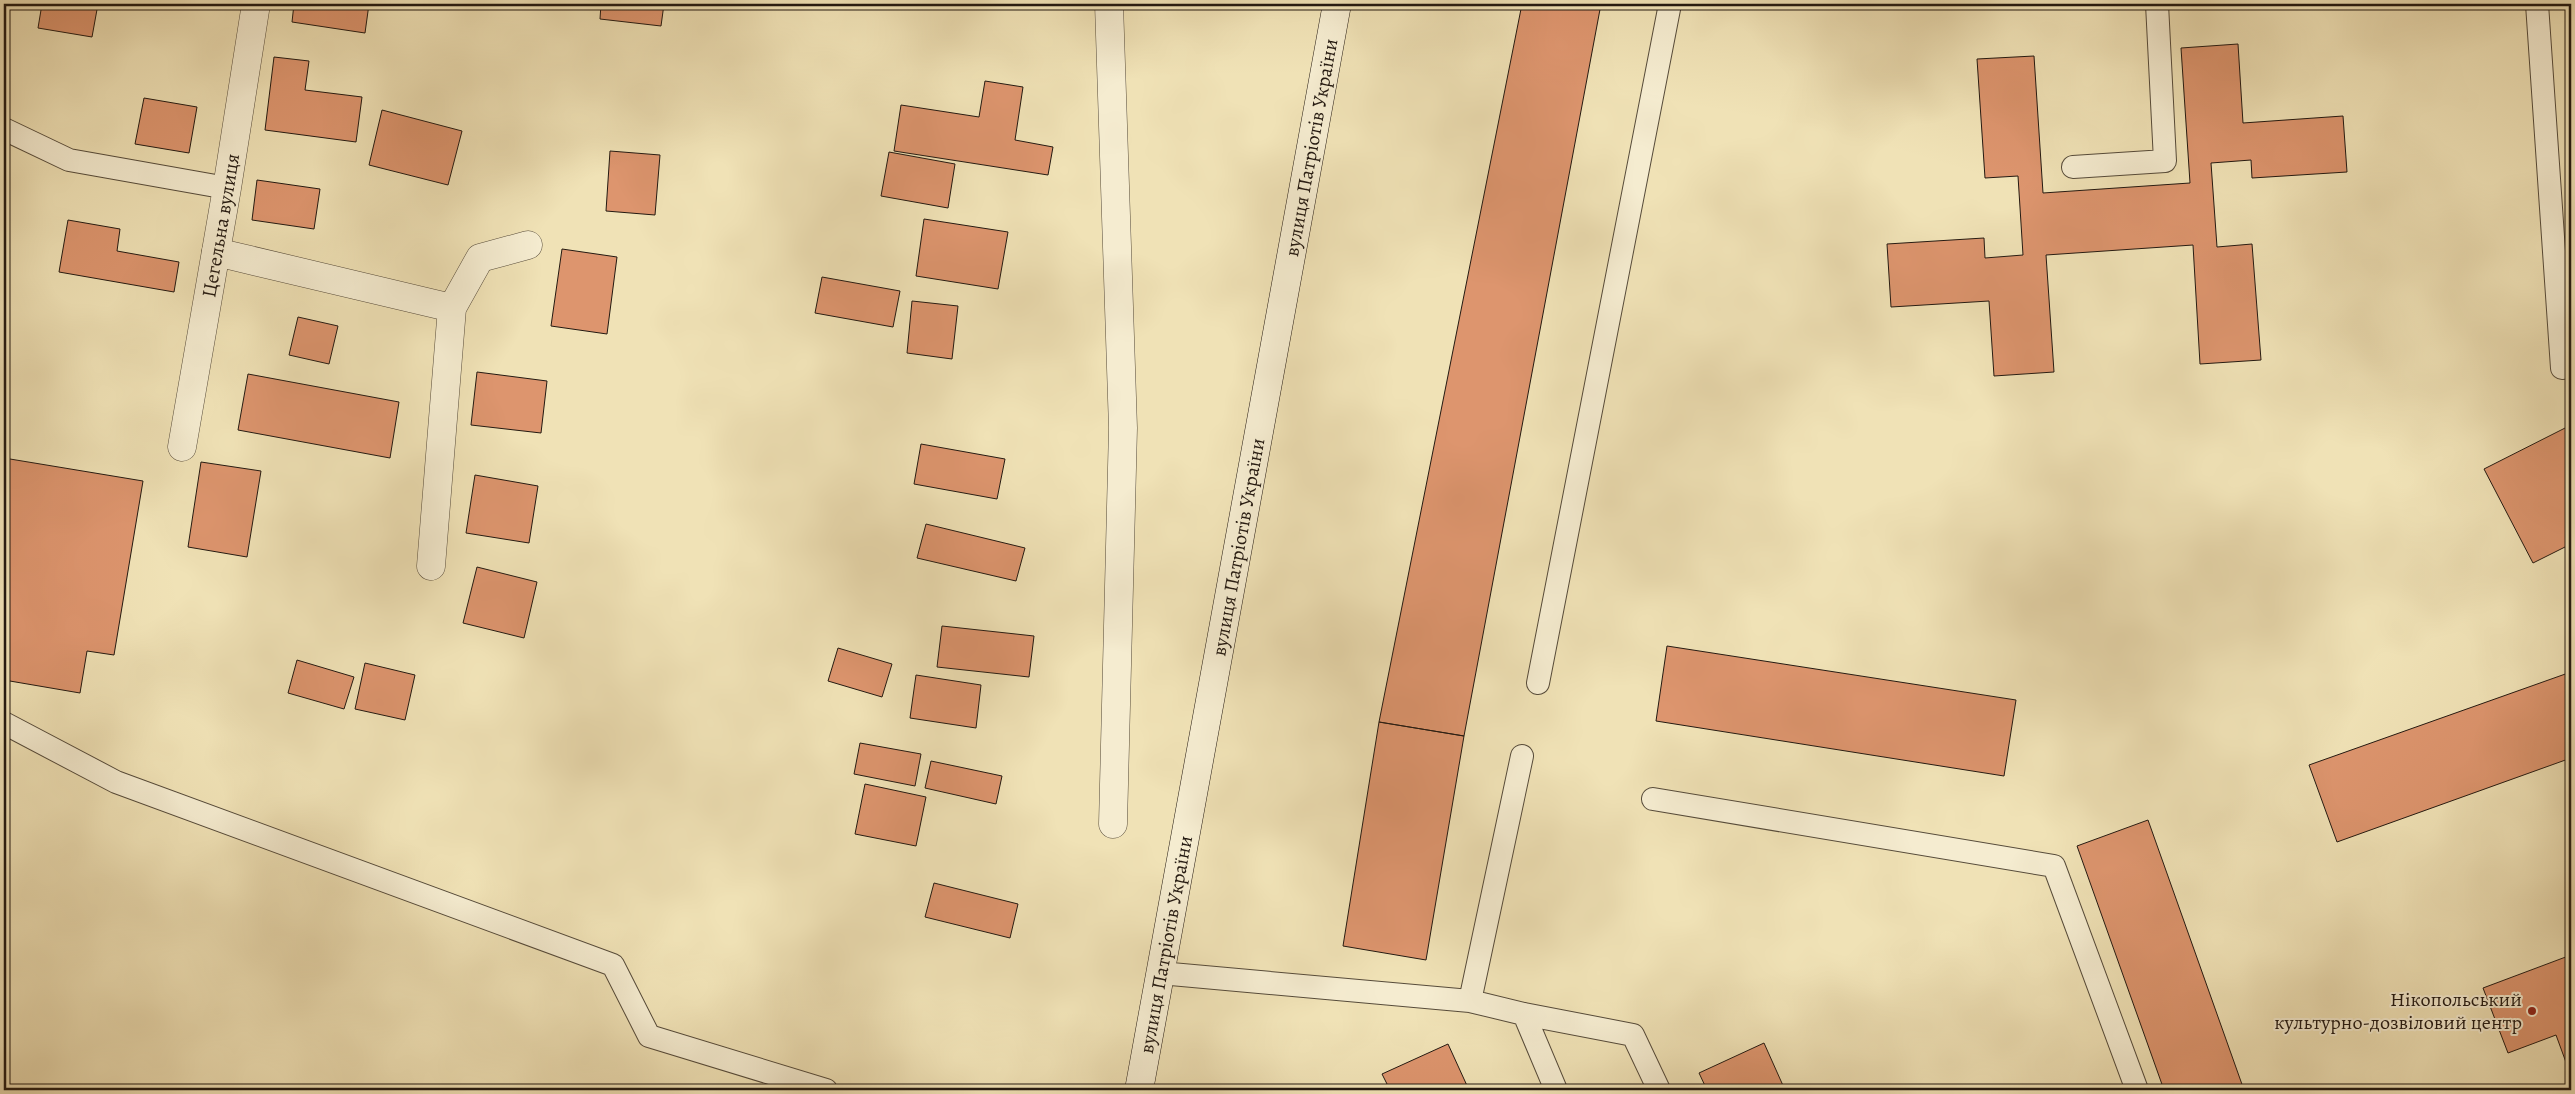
<svg xmlns="http://www.w3.org/2000/svg" width="2575" height="1094" font-family="Alegreya,serif">
<style>
.building{fill:#dd956e;stroke:#231911}
.lines{fill:none;stroke-linecap:round;stroke-linejoin:round}
.service-casing{stroke:#564b3a;stroke-width:24}
.minor-casing{stroke:#564b3a;stroke-width:29}
.secondary-casing{stroke:#231911;stroke-width:29}
.service{stroke:#f5ecd0;stroke-width:22}
.minor{stroke:#f5ecd0;stroke-width:28}
.secondary{stroke:#f5ecd0;stroke-width:28}
.poi-dot{fill:#8f2418;stroke:#f5ecd0;stroke-width:2}
.labels{text-anchor:middle;dominant-baseline:central;stroke-width:4;stroke-linejoin:round;paint-order:stroke}
.street-label{font-size:20px;fill:#231911;stroke:#f5ecd0}
.poi-label{font-size:20px;fill:#231911;stroke:#f5ecd0;text-anchor:end}
</style>
<rect width="100%" height="100%" fill="#f0e2b6"/>
<filter id="stains"><feTurbulence type="fractalNoise" baseFrequency=".004" numOctaves="4"/><feColorMatrix values="0 0 0 0 .2 0 0 0 0 .09 0 0 0 0 .02 0 0 0 .5 -.17"/></filter>
<radialGradient id="worn" r=".72"><stop offset=".6" stop-color="#630" stop-opacity="0"/><stop offset="1" stop-color="#630" stop-opacity=".3"/></radialGradient>
<path class="building" d="M42,4H98L92,37L38,28Z
M294,4H369L365,33L292,22Z
M601,4H664L661,26L600,19Z
M1522,4H1601L1464,736L1379,722Z
M2569,4H2571V39Z
M2238,44L2243,123L2343,116L2347,172L2252,178L2251,160L2211,163L2217,247L2252,244L2261,360L2200,364L2193,245L2046,255L2054,372L1994,376L1989,301L1891,307L1887,244L1984,238L1985,258L2023,255L2018,176L1985,178L1977,59L2034,56L2043,193L2190,183L2181,48Z
M274,57L309,61L305,90L362,97L356,142L265,130Z
M985,81L1023,87L1015,140L1053,147L1048,175L894,151L901,105L979,117Z
M144,98L197,107L189,153L135,144Z
M382,110L462,131L448,185L369,165Z
M610,151L660,155L655,215L606,211Z
M889,152L955,164L948,208L881,196Z
M257,180L320,189L314,229L252,220Z
M924,219L1008,232L998,289L916,276Z
M68,220L120,229L117,251L179,262L174,292L59,272Z
M562,249L617,257L607,334L551,326Z
M822,277L900,291L893,327L815,313Z
M912,301L958,306L952,359L907,353Z
M298,317L338,326L329,364L289,355Z
M477,372L547,381L541,433L471,425Z
M248,374L399,402L390,458L238,430Z
M2571,425V544L2533,563L2484,469Z
M921,444L1005,459L997,499L914,484Z
M4,458L143,481L114,655L87,651L80,693L4,680Z
M201,462L261,471L247,557L188,547Z
M475,475L538,486L529,543L466,533Z
M926,524L1025,548L1016,581L917,558Z
M477,567L537,582L524,638L463,623Z
M942,626L1034,636L1029,677L937,667Z
M1667,646L2016,700L2004,776L1656,721Z
M838,648L892,664L882,697L828,681Z
M297,660L354,677L344,709L288,693Z
M365,663L415,675L405,720L355,709Z
M2571,672V758L2337,842L2309,765Z
M916,675L981,685L976,728L910,718Z
M1379,722L1464,736L1426,960L1343,946Z
M860,743L921,754L915,786L854,774Z
M931,761L1002,776L996,804L925,788Z
M865,784L926,797L916,846L855,834Z
M2148,820L2244,1090H2164L2077,846Z
M934,883L1018,904L1010,938L925,917Z
M2571,955V1076L2556,1035L2508,1053L2483,988Z
M1764,1043L1785,1090H1707L1699,1073Z
M1448,1044L1469,1090H1390L1382,1074Z"/>
<g class="lines">
<g class="service-casing">
<path id="service" d="M2537,4L2562,368
M4,129L69,160L227,188
M2073,167L2165,161L2157,4
M1538,683L1670,4
M4,723L116,782L613,965L649,1036L826,1090
M1653,799L2054,866L2137,1090
M1160,973L1470,1001L1522,756
M1470,1001L1524,1014L1556,1090
M1524,1014L1633,1035L1659,1090"/>
</g>
<g class="minor-casing">
<g id="minor">
<path d="M1109,4L1123,428L1113,824"/>
<path d="M216,252L452,308"/>
<path id="s1" d="M182,447L227,188L256,4"/>
<path d="M431,566L452,308L480,258L528,245"/>
</g>
</g>
<g class="secondary-casing">
<g id="secondary">
<path id="s2" d="M1139,1090L1337,4"/>
</g>
</g>
<use href="#service" class="service"/>
<use href="#minor" class="minor"/>
<use href="#secondary" class="secondary"/>
</g>
<circle class="poi-dot" cx="2532" cy="1011" r="5"/>
<g class="labels">
<g class="street-label">
<text stroke="none"><textPath href="#s2" startOffset="958">вулиця Патріотів України</textPath></text>
<text stroke="none"><textPath href="#s1" startOffset="225">Цегельна вулиця</textPath></text>
<text stroke="none"><textPath href="#s2" startOffset="552">вулиця Патріотів України</textPath></text>
<text stroke="none"><textPath href="#s2" startOffset="148">вулиця Патріотів України</textPath></text>
</g>
<g class="poi-label">
<text x="2522" y="999">Нікопольський<tspan x="2522" dy="23">культурно-дозвіловий центр</tspan></text>
</g>
</g>
<rect width="2575" height="1094" fill="none" stroke="#f0e2b6" stroke-width="20"/>
<rect x="5" y="5" width="2565" height="1084" fill="none" stroke="#231911" stroke-width="2.5"/>
<rect x="10" y="10" width="2555" height="1074" fill="none" stroke="#231911"/>
<rect width="100%" height="100%" filter="url(#stains)"/>
<rect width="100%" height="100%" fill="url(#worn)"/>
</svg>
